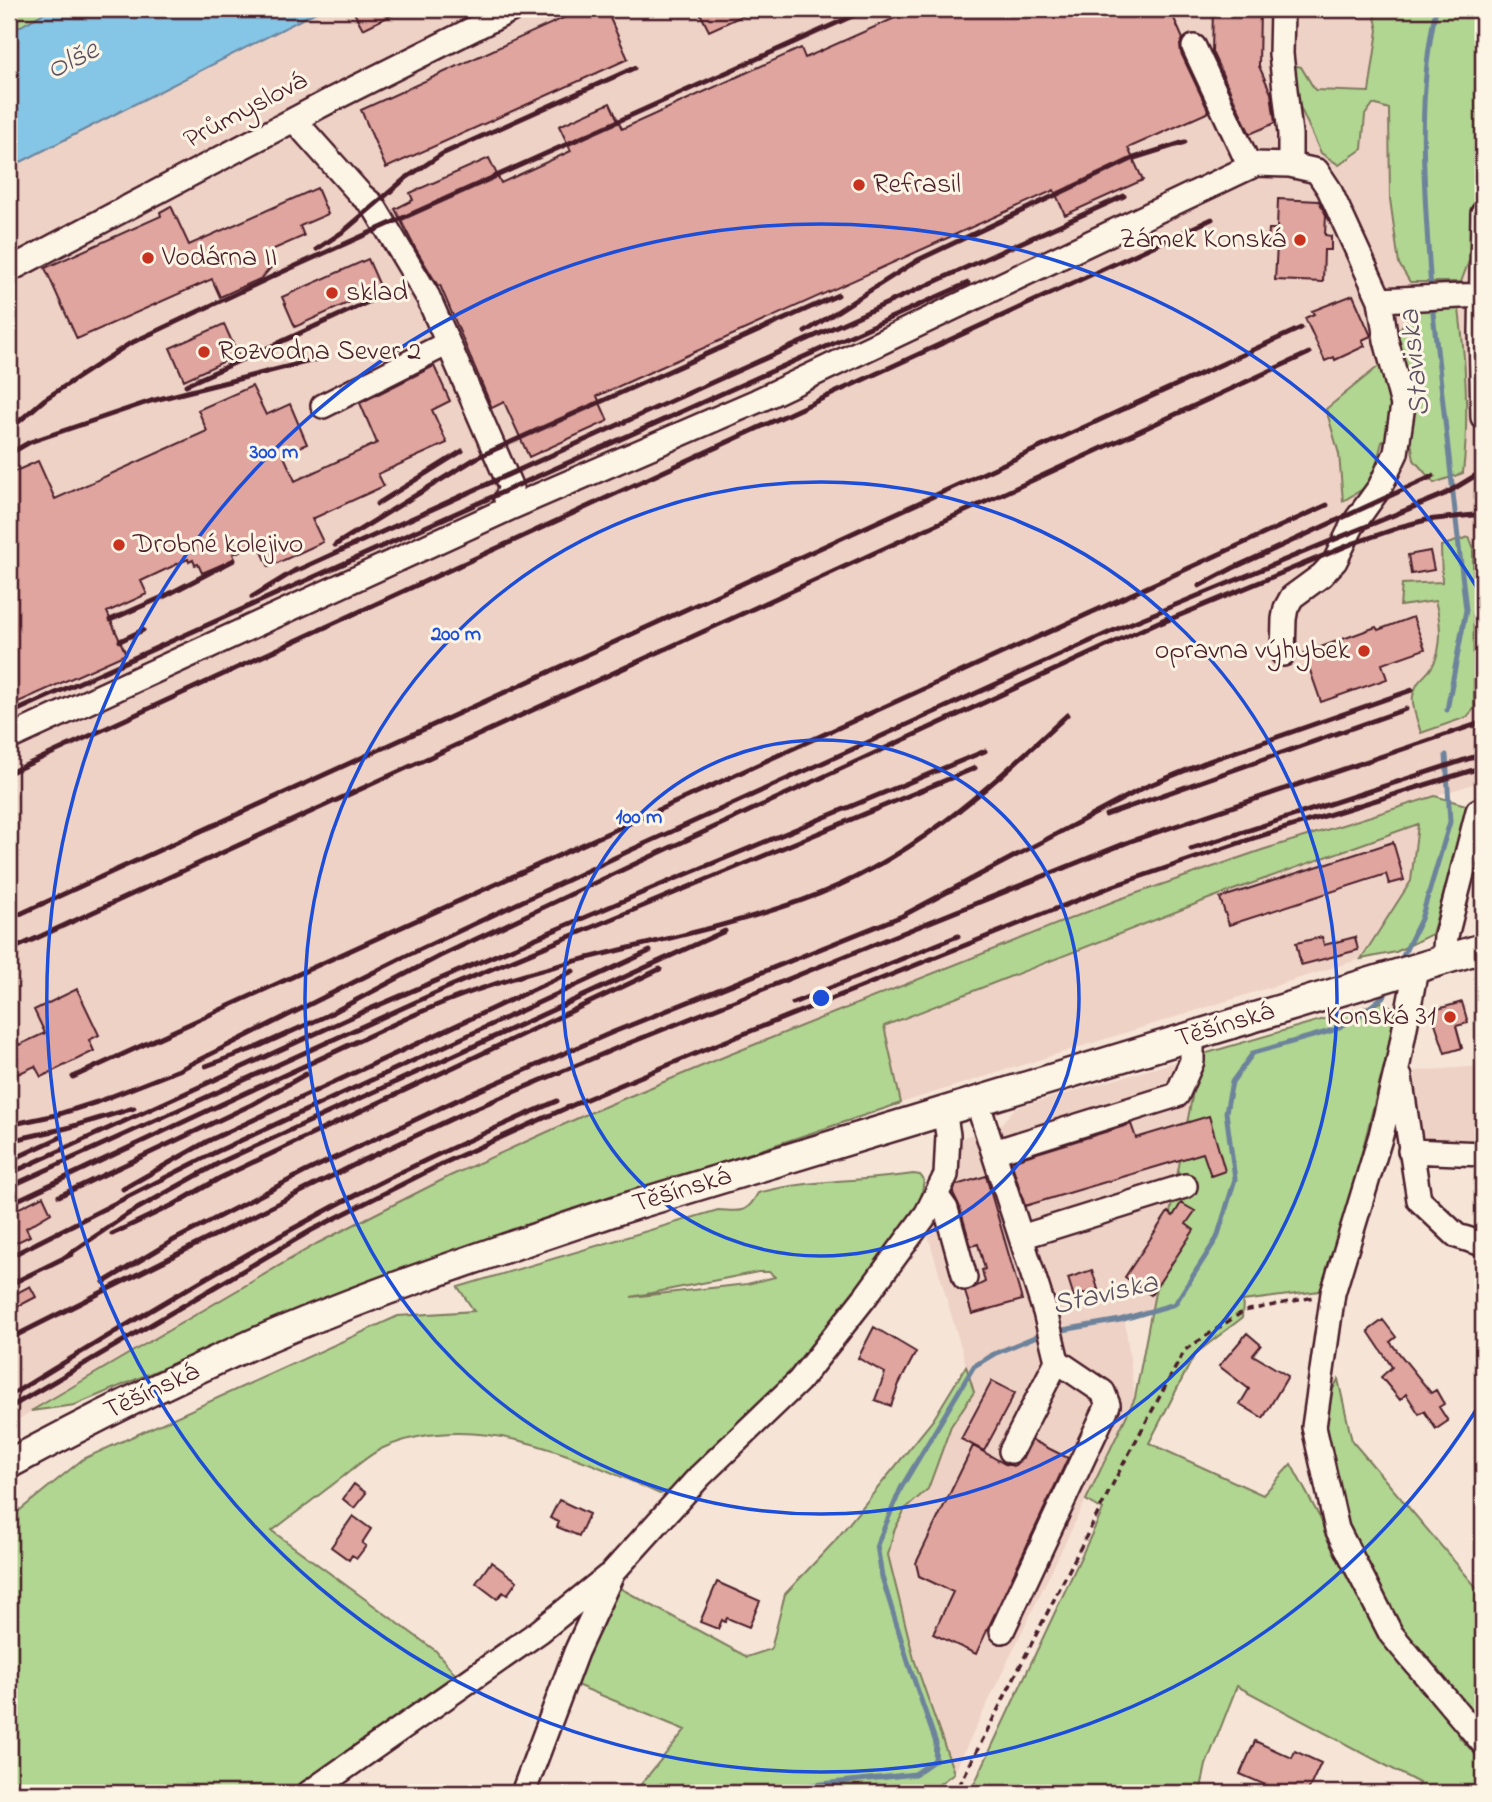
<svg xmlns="http://www.w3.org/2000/svg" width="1492" height="1802" font-family="'Indie Flower',sans-serif">
<style>
.built{fill:#efd2c6}
.green{fill:#b1d691;stroke:#7e7a5e;stroke-width:2;fill-rule:evenodd}
.water{fill:#85c5e5;stroke:#6d839b;stroke-width:2}
.lines{fill:none;stroke-linecap:round;stroke-linejoin:round}
.stream{stroke:#6d839b;stroke-width:5}
.building{fill:#dfa59e;stroke:#4a1f2b;stroke-width:2}
.minor-casing{stroke:#4a1f2b;stroke-width:28}
.major-casing{stroke:#4a1f2b;stroke-width:33}
.path{stroke:#4a1f2b;stroke-width:3.5;stroke-dasharray:7 5;stroke-linecap:butt}
.minor{stroke:#fcf5e5;stroke-width:23}
.major{stroke:#fcf5e5;stroke-width:28}
.rail{stroke:#4a1f2b;stroke-width:5}
.ring{fill:none;stroke:#1d4ed8;stroke-width:3.5}
.poi-dot{fill:#c8321e;stroke:#fcf5e5;stroke-width:2.5}
.labels{text-anchor:middle;dominant-baseline:central;stroke-width:6;stroke-linejoin:round;paint-order:stroke}
.street-label{font-size:28px;fill:#4a1f2b;stroke:#fcf5e5}
.poi-label{font-size:28px;fill:#4a1f2b;stroke:#fcf5e5;text-anchor:start}
.water-label{font-size:30px;font-style:italic;fill:#5c5163;stroke:#fcf5e5}
.centre{fill:#1d4ed8;stroke:#fcf5e5;stroke-width:3.5}
.ring-label{font-size:21px;text-anchor:middle;font-weight:bold;fill:#1d4ed8;stroke:#fcf5e5;stroke-width:6;stroke-linejoin:round;paint-order:stroke}
</style>
<rect width="100%" height="100%" fill="#f6e5d7"/>
<filter id="ink" filterUnits="userSpaceOnUse"><feTurbulence type="fractalNoise" baseFrequency=".0143" numOctaves="2"/><feDisplacementMap in="SourceGraphic" scale="14" xChannelSelector="R" yChannelSelector="G"/><feConvolveMatrix kernelMatrix="1 2 1 2 8 2 1 2 1" color-interpolation-filters="sRGB"/></filter>
<g filter="url(#ink)">
<path class="built" d="M325,9H1483V781L1262,850L1117,900L726,1056L587,1114L450,1176L319,1243L9,1425V168Z
M1419,824L1411,881L1361,959L901,1103L884,1026L1211,898Z
M1200,1055L1174,1298L1125,1321L1135,1398L954,1773L914,1659L888,1555L894,1531L905,1509L928,1489L951,1426L974,1392L926,1229L958,1139L1000,1125L1015,1108Z
M1483,1066V1150L1419,1143L1415,1071Z"/>
<path class="green" d="M9,9H51L9,33Z
M1373,9H1475L1483,102L1470,258L1461,282H1410L1399,264L1390,199L1389,109L1373,104L1365,115L1362,149L1339,165L1321,153L1300,107L1288,64L1301,67L1315,90L1369,92L1378,30Z
M1415,309H1459C1466,363 1469,420 1463,473L1434,483L1414,460L1408,422L1382,442L1371,484L1343,501L1339,454L1326,409L1396,352L1398,331Z
M1469,537L1473,546L1474,709L1467,717L1421,733C1418,722 1411,707 1413,696C1417,677 1426,678 1433,665C1443,646 1441,621 1435,601L1400,606L1402,584L1442,582L1441,546Z
M1435,796L1469,806L1432,934L1396,952L1361,959L1411,881L1418,824L1211,898L884,1026L901,1103L374,1279L75,1405L31,1411L318,1243L450,1176L587,1114L726,1056L1117,900L1262,850Z
M1382,1002L1398,1010L1327,1290L1243,1301L1242,1318L1195,1354L1149,1443L1263,1495L1291,1464L1325,1527L1324,1408L1338,1379L1352,1441L1483,1595V1747L1459,1737L1483,1762V1793H1414L1419,1783L1237,1686L1206,1765L1200,1793H970L1103,1510L1086,1500L1135,1398L1200,1055Z
M913,1174L920,1175L924,1180L920,1204L915,1218L800,1362L728,1438L676,1489L660,1494C576,1456 474,1408 383,1448C370,1454 356,1466 344,1476C320,1494 296,1513 272,1531L436,1651L460,1680L298,1793H9V1519L83,1459L398,1316L474,1311L458,1287L718,1210C741,1211 746,1215 758,1193C808,1179 862,1182 913,1174ZM758,1272H769L775,1277L747,1284L631,1297Z
M966,1366L974,1392L951,1426L928,1489L905,1509L894,1531L888,1555L914,1659L954,1773L930,1791L931,1793H634L685,1730L574,1684L616,1586L747,1657L771,1649L785,1594L834,1542L933,1420Z"/>
<path class="water" d="M51,9H322L9,168V33Z"/>
<g class="lines">
<path class="stream" d="M1431,291C1425,195 1415,103 1436,9
M1432,304L1466,610L1447,710
M1400,962L1421,919L1450,822L1446,755
M1057,1331L1120,1320L1175,1304L1217,1238L1235,1179L1226,1112L1232,1082L1253,1053L1334,1030L1361,1014L1385,995L1388,987
M778,1793L794,1787L915,1774L935,1760L936,1743L909,1665L882,1577L877,1545L901,1488L974,1366L994,1354L1044,1333"/>
</g>
<path class="building" d="M352,9H404L363,29Z
M583,9H606L628,59L386,168L361,110Z
M698,9H757L709,31Z
M915,9H1170L1183,39L1180,45L1181,53L1209,112L1128,148L1143,180L1065,215L1054,190L597,396L608,421L529,457L504,402L492,408L440,285L438,286L414,246L395,209L413,200L410,193L489,158L501,183L571,151L559,126L610,103L622,129L801,48L805,58Z
M1213,9H1260L1259,66L1271,93L1275,123L1250,134L1212,52Z
M317,188L328,214L300,226L304,236L267,252L273,265L262,278L220,297L212,279L77,339L45,268L161,216L160,212L171,206L189,245Z
M1278,199L1319,201L1326,215L1325,235L1331,236V250H1324L1323,282L1275,280L1277,245L1268,244L1269,229H1277Z
M368,259L381,288L295,327L282,297Z
M1353,295L1371,336L1362,340L1365,346L1335,360L1334,357L1325,361L1305,318L1314,314L1312,311Z
M224,324L238,355L184,380L170,348Z
M434,366L450,401L432,410L447,443L378,474L384,486L312,519L323,542L269,567L258,543L233,554L235,559L202,573L198,564L195,565L193,560L189,562L188,559L141,581L147,594L107,612L126,654L14,704L9,691V474L38,461L55,499L207,431L198,410L252,386L266,415L290,404L307,444L283,454L295,481L377,443L360,403Z
M1430,551L1434,570L1411,574L1408,555Z
M1413,617L1425,649L1382,664L1387,679L1321,702L1304,653L1376,627L1378,630Z
M1393,842L1404,880L1389,884L1386,874L1229,925L1220,898Z
M1322,937L1324,945L1355,937L1358,950L1301,965L1296,943Z
M77,989L99,1035L89,1040L94,1051L41,1077L35,1066L9,1078V1022L19,1045L45,1033L34,1010Z
M1462,1002L1468,1023L1456,1026L1462,1048L1445,1053L1431,1011Z
M1209,1116L1225,1171L1211,1176L1203,1153L1025,1206L1011,1161L1131,1124L1136,1138Z
M986,1176L1022,1300L972,1314L965,1292L985,1282L982,1270L985,1269L978,1244L971,1246L959,1205L953,1193L956,1185Z
M43,1196L51,1213L26,1228L30,1236L9,1246V1213Z
M1181,1203L1195,1211L1186,1224L1194,1230L1151,1295L1125,1277L1168,1212L1173,1216Z
M1092,1270L1098,1289L1074,1297L1068,1278Z
M30,1286L36,1297L9,1311V1297Z
M1383,1320L1396,1337L1390,1342L1431,1393L1436,1390L1444,1404L1439,1407L1448,1421L1436,1429L1424,1411L1419,1414L1406,1394L1400,1400L1381,1377L1392,1367L1368,1331Z
M874,1327L916,1352L899,1384L891,1406L875,1400L885,1373L858,1358Z
M1247,1333L1261,1345L1253,1355L1288,1376L1263,1418L1240,1404L1249,1389L1219,1366Z
M992,1381L1015,1393L984,1451L961,1439Z
M1032,1440L1068,1458L976,1654L933,1634L953,1592L919,1576L916,1563L973,1446L1005,1464L1014,1466L1023,1458Z
M354,1484L366,1493L354,1508L343,1499Z
M559,1500L589,1514L579,1536L557,1527L559,1522L550,1518Z
M353,1516L371,1529L362,1543L366,1546L357,1558L352,1555L349,1560L331,1547Z
M491,1562L517,1581L507,1595L503,1592L497,1599L476,1583Z
M717,1582L760,1601L749,1627L727,1618L725,1622L722,1620L718,1629L700,1622Z
M1255,1741L1292,1758L1295,1751L1321,1763L1307,1793H1284L1240,1774Z"/>
<g class="lines">
<g class="minor-casing">
<path id="minor" d="M1282,9L1281,54L1290,134V165
M1194,47L1250,167
M294,120L361,195L373,205L428,297L511,488L506,499L510,508
M1483,213L1481,331L1483,417
M9,270L335,98L513,9
M323,406L448,343
M1283,654L1284,619L1286,608L1292,597L1322,575L1335,561L1352,526L1380,487L1396,453L1403,405L1386,340L1380,300
M9,738L510,508L757,401L1256,164L1290,165L1317,171L1329,189L1380,300L1481,295
M1444,960L1446,936L1478,811L1483,809
M1416,969L1398,1064L1381,1135L1333,1293L1314,1427L1337,1529L1391,1634L1483,1743
M1400,1077L1419,1200L1457,1236L1483,1244
M977,1101L1045,1312L1057,1361L1011,1451
M1410,1151L1483,1154
M994,1152L1177,1095L1192,1061V1036
M936,1195L946,1209L965,1278
M1021,1237L1185,1186
M1002,1631L1108,1405L1103,1392L1057,1361
M309,1793L540,1631L608,1576
M523,1793L576,1652L613,1572L700,1476L799,1381L866,1296L927,1213L946,1175L948,1135L944,1110"/>
</g>
<g class="major-casing">
<path id="major" d="M9,1464C87,1422 167,1382 248,1346C368,1293 494,1252 618,1210L1483,948"/>
</g>
<path class="path" d="M949,1793L959,1786L1120,1470L1185,1350L1244,1311L1314,1297"/>
<use href="#minor" class="minor"/>
<use href="#major" class="major"/>
<path class="rail" d="M317,249L344,231L406,178L442,154L634,68
M805,332L918,260L1134,158L1185,142
M186,385L379,297
M9,430L45,399L129,344L280,273L868,9
M9,454L30,442L151,401L322,358
M377,504L462,451
M1399,527L1426,520L1483,514
M335,545L478,457L838,295
M289,574L1124,196
M1199,586L1233,568L1433,476
M252,597L296,570
M110,620L165,596L234,560
M1161,623L1354,543L1407,525
M120,641L143,630
M9,696H10
M9,714L968,283
M9,773L1212,219
M1106,815L1406,709
M1191,849L1483,754
M9,919L1301,328
M15,948L1309,353
M793,1003L958,936
M206,1066L255,1048L326,1016L440,956L637,863L1167,618
M73,1077L1327,505
M9,1125L56,1115L97,1102L179,1070L408,955L631,850L1117,629L1445,494L1483,471
M9,1141L67,1128L134,1108
M9,1161L61,1137
M9,1174L365,1011L670,881L985,751
M9,1187L453,985L975,768
M123,1189L208,1141L573,971
M59,1196L253,1104L306,1074
M9,1204C111,1156 212,1108 315,1061C368,1037 421,1009 477,990C583,953 697,938 803,900C911,861 985,791 1067,715
M112,1234L175,1204L220,1178L660,969
M9,1257L216,1152L650,951
M62,1259L128,1214L221,1162L725,931
M104,1282L174,1240L307,1171L457,1100L611,1033L902,916L1145,787L1206,762L1412,690
M9,1285L72,1254
M9,1339L364,1160L462,1114L617,1048L1131,841L1483,722
M9,1396C108,1336 206,1276 307,1221C388,1176 472,1138 557,1101
M9,1408L312,1230L444,1163L582,1101L721,1043L1113,886L1257,837L1483,767"/>
</g>
</g>
<g class="ring">
<circle cx="821" cy="998" r="258"/>
<circle cx="821" cy="998" r="516"/>
<path d="M1481 1402A774 774 0 1 1 1481 594"/>
</g>
<g class="poi-dot">
<circle cx="859" cy="185" r="7"/>
<circle cx="1300" cy="240" r="7"/>
<circle cx="148" cy="258" r="7"/>
<circle cx="332" cy="293" r="7"/>
<circle cx="204" cy="352" r="7"/>
<circle cx="119" cy="545" r="7"/>
<circle cx="1364" cy="651" r="7"/>
<circle cx="1450" cy="1017" r="7"/>
</g>
<g class="labels">
<g class="street-label">
<text transform="translate(246 111) rotate(-28)">Průmyslová</text>
<text transform="translate(1225 1026) rotate(-17)">Těšínská</text>
<text transform="translate(682 1191) rotate(-17)">Těšínská</text>
<text transform="translate(152 1392) rotate(-25)">Těšínská</text>
</g>
<g class="poi-label">
<text x="873" y="185">Refrasil</text>
<text x="1286" y="240" text-anchor="end">Zámek Konská</text>
<text x="162" y="258">Vodárna II</text>
<text x="346" y="293">sklad</text>
<text x="218" y="352">Rozvodna Sever 2</text>
<text x="133" y="545">Drobné kolejivo</text>
<text x="1350" y="651" text-anchor="end">opravna výhybek</text>
<text x="1436" y="1017" text-anchor="end">Konská 31</text>
</g>
<g class="water-label">
<text transform="translate(73 61) rotate(-27)">Olše</text>
<text transform="translate(1416 363) rotate(-96)">Staviska</text>
<text transform="translate(1105 1295) rotate(-13)">Staviska</text>
</g>
</g>
<circle cx="821" cy="998" r="10" class="centre"/>
<g class="ring-label">
<text x="274" y="458">300 m</text>
<text x="456" y="640">200 m</text>
<text x="639" y="823">100 m</text>
</g>
<rect width="1492" height="1802" fill="none" stroke="#fcf5e5" stroke-width="35"/>
<rect x="18" y="18" width="1457" height="1767" fill="none" stroke="#4a1f2b" stroke-width="2.5" filter="url(#ink)"/>
</svg>
